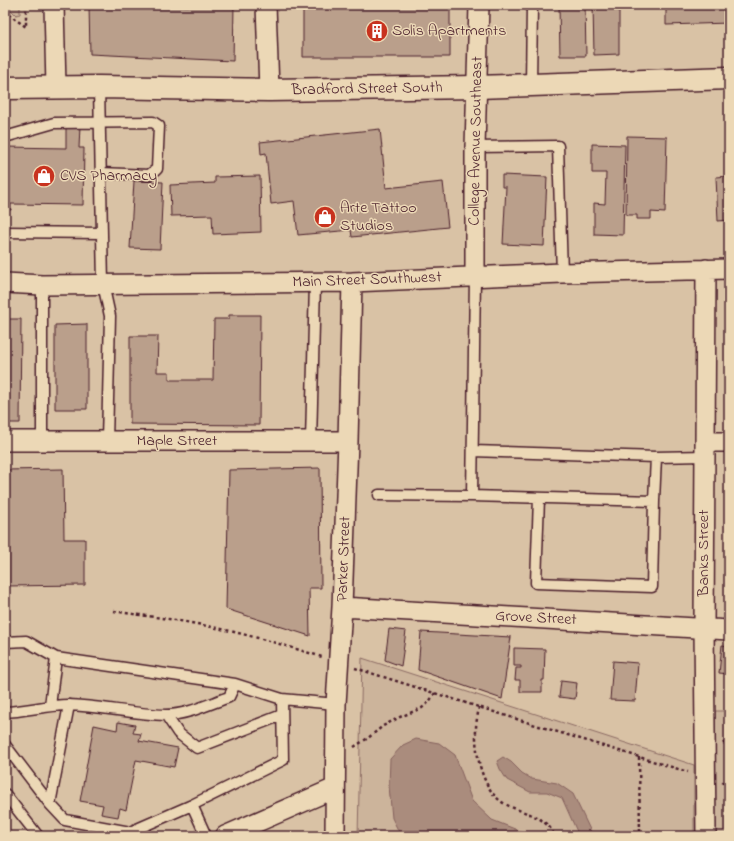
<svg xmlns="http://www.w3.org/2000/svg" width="734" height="841" font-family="'Indie Flower',sans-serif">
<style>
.built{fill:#d9c2a5}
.green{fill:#ccb49b;stroke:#8b6a63}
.water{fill:#aa8c7d;stroke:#84605c}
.building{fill:#ba9f8b;stroke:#4a1f2b}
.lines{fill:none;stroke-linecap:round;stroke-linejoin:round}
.lane-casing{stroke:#4a1f2b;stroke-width:13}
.street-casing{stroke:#4a1f2b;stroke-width:22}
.secondary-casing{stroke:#4a1f2b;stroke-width:25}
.path{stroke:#4a1f2b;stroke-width:2.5;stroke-dasharray:3 3;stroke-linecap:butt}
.lane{stroke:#ecd8b6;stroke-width:10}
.street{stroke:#ecd8b6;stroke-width:19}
.secondary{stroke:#ecd8b6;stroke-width:22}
.labels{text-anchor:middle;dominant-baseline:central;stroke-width:3;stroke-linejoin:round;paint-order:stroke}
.poi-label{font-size:16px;fill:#4a1f2b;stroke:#ecd8b6;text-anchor:start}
.street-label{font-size:16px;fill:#4a1f2b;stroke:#ecd8b6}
</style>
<rect width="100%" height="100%" fill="#e6d1b0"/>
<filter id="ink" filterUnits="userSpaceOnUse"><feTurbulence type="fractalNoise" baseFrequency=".025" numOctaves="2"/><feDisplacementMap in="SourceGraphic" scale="8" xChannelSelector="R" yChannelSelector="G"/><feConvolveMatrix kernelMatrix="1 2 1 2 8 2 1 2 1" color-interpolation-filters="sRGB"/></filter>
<g filter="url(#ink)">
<path class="built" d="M5,5H729V836H5Z"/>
<path class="green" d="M6,5H20V14L16,15Z
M362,658L694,765V836H358Z
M715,711H729V836H716Z"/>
<path class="water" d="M416,739L439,743L455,755L472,801L492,820L525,833L528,836H401L392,818L389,786L390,759L403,745Z
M503,757L511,762L522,773L532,779L557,783L573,794L593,836H579L562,798L547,792H530L507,780L500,769L497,761Z"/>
<path class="building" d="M89,5L204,6V5H234L233,61L90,54Z
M303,5H450V57H303Z
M559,5H585L586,56H560Z
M593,5H619V54L594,55Z
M666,5H729V23L666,25Z
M66,126H80L79,148H84L83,205L11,204V210H5V147L66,148Z
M380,129L386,188L443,182L448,227L352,237L351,230L298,235L294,201L271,204L266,153L261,154L260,142Z
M627,136L667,137L665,213L651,212V219H637V215H626Z
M592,144L625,145L623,235L594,234V203L605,204L606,173H592Z
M502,175L547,177L544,246L503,244L506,187H502Z
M260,176L261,232L213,234L212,215L171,216L170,185L215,183V177Z
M729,176V220L718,221L716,177Z
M134,181L163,182L160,249L130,248Z
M229,315H260L259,425L130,424V336H158L157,372H169V380H213L214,319H229Z
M5,319H21L20,423H5Z
M87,324V409H55V325Z
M320,468L321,588H309L310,636L226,609L229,470Z
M63,469L64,539H85V585L5,586V470Z
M389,629L406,631L401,666L385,660Z
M421,632L511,637L502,699L418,670Z
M722,645L729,646V674L719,673Z
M514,648L545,649L544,680H542V692H520V680H515L516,668H521V666H514Z
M613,661L638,663L635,701L610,700Z
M561,681L577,683L575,699L559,697Z
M118,722L135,725L133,733L141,734L139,741L178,748L174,767L136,760L126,810L120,808L118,817L101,814L103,805L80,801L94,725L117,730Z"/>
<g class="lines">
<g class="lane-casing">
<path id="lane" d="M531,85L532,5
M99,87L103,284L110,316L107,441
M5,137L54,123L153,122L159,126L157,169L149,175L101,173
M475,147L558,146L562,273
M5,232L102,233
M42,285V441
M311,442L315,283
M473,451L656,457L654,501
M656,457L705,456
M379,495L472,496L475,277
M472,496L654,501L652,587L536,583L539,498
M5,642L26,641L56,658L235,684L282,699L336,704
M50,706L56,658
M5,712C26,711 47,705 68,705C101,706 133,714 165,715C187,715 209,704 229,697L235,684
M166,715L178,733L197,748L282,715
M5,745L50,804L65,820L130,832L192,805L283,760L282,699
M5,794L38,836
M50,804L69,705
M192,805L206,836"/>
</g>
<g class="street-casing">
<path id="street" d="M54,5L56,87
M266,5L269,90
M706,269L704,628L706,836
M475,277V147L479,5
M5,283L42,285L352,282L562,273L729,269
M5,441H348
M705,442H729
M342,607L729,630
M225,836L335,788
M335,836L336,704L342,607L348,441L352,282"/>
</g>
<g class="secondary-casing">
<path id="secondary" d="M5,88L99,87L269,90L477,87L729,78"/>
</g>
<path class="path" d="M5,9L15,19L26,27V5
M114,611C136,615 159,617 180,621C229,629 275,642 322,657
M355,668L561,733L688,772
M479,707C478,714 476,722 476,729C475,754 482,793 507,805C520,812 538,814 548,826C551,828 553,833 555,836
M723,742L729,749
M354,747L368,738L383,726L400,717L422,708L429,702L435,693
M639,757L640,836
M722,782L729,784"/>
<use href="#lane" class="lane"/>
<use href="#street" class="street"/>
<use href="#secondary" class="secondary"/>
</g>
</g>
<defs>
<g id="building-disc" transform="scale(1.15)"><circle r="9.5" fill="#c8321e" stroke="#ecd8b6"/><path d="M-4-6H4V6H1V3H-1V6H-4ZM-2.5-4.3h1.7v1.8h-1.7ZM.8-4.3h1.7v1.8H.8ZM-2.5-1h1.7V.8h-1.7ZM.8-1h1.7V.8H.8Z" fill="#fff"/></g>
<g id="shop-disc" transform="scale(1.15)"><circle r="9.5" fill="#c8321e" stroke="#ecd8b6"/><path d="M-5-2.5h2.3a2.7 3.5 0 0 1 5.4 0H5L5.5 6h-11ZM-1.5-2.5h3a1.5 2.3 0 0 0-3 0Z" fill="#fff"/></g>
</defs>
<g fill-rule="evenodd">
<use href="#building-disc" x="377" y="31"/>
<use href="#shop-disc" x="44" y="176"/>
<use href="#shop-disc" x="325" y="217"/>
</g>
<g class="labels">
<g class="poi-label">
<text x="392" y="31">Solis Apartments</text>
<text x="60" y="176">CVS Pharmacy</text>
<text x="340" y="208">Arte Tattoo<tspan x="340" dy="18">Studios</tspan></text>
</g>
<g class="street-label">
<text transform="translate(367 89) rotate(-1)">Bradford Street South</text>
<text transform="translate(476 141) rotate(-89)">College Avenue Southeast</text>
<text transform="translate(367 280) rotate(-2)">Main Street Southwest</text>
<text x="177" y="441">Maple Street</text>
<text transform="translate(704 553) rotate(-90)">Banks Street</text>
<text transform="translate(344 559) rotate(-88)">Parker Street</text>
<text transform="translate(536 618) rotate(3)">Grove Street</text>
</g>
</g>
<rect width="734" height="841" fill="none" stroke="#ecd8b6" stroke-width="20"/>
<rect x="10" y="10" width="714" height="821" fill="none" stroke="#4a1f2b" stroke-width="1.5" filter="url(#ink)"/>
</svg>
